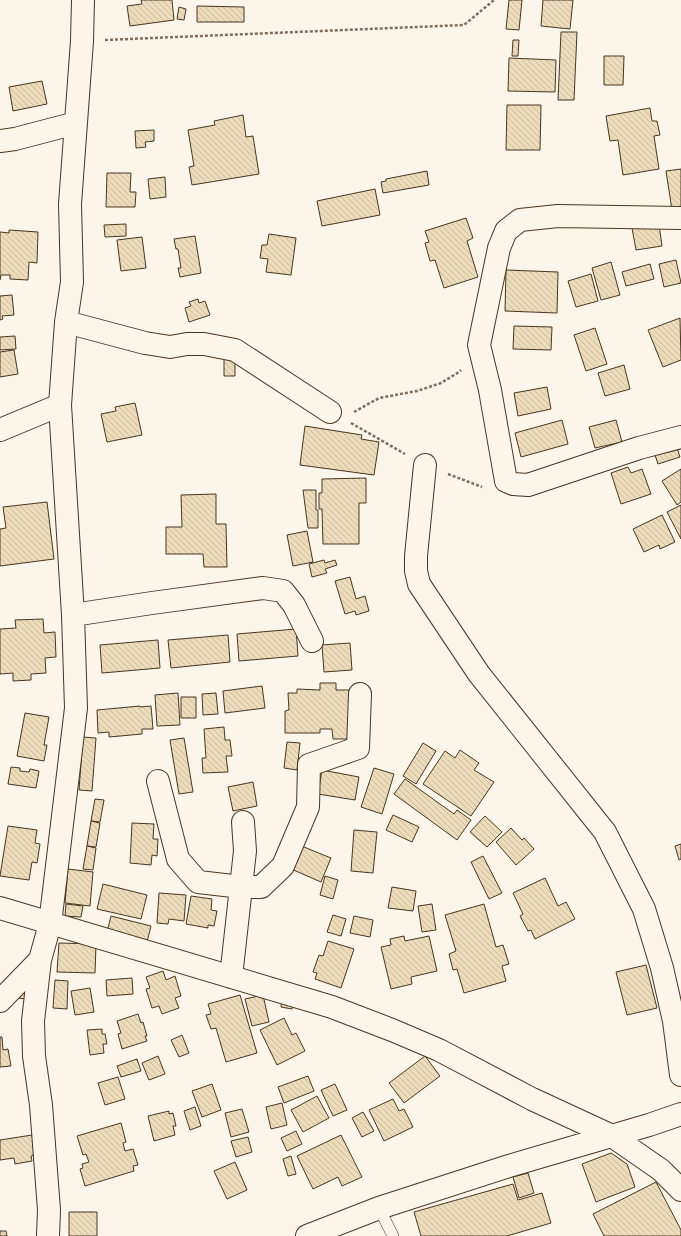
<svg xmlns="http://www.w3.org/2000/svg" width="681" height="1236" font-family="'Nunito Sans',sans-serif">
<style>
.building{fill:url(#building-back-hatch);stroke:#4a3520}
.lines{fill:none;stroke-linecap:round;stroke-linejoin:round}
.service-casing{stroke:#4a3520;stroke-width:12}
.minor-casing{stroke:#4a3520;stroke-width:24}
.path{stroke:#7f6f5c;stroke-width:2.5;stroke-dasharray:3 2;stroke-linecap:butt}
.service{stroke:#fbf6e9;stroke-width:11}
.minor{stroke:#fbf6e9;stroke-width:22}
</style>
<defs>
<pattern id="building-back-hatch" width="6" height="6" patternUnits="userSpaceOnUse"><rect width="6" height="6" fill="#ecdcbc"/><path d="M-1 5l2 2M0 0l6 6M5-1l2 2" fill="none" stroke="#ccbda1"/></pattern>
</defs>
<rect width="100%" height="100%" fill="#fbf6e9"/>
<path class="building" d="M141,0H172L174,20L130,26L127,6L142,4Z
M509,0H522L519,30L506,29Z
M543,0H573L570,29L541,26Z
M197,6L244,7V22H197Z
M179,7L186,9L184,20L177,19Z
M561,32H577L574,100H558Z
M513,40H519L518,56H512Z
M604,56H624L623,85H604Z
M509,58L556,60L555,92L508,91Z
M42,81L47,104L13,111L9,87Z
M507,105H541L540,150H506Z
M650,108L652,121H657L660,135L654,136L659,169L623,175L618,140L610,141L606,116Z
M243,115L246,137L253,136L259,174L192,185L189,167L194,166L188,130L215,125L214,121Z
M154,130V141L145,142L146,147L136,148L135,131Z
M681,169V209L672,210L666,171Z
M427,171L429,185L383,193L381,182L386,181V179Z
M107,173H131L130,192H136L135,207H106Z
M165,177L166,197L150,199L148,179Z
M375,189L380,215L322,226L317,201Z
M466,218L473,238L467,241L478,277L444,288L435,260L430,261L425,243L429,242L425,231Z
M126,224V236L105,237L104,225Z
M659,225L662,246L636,250L632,228Z
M9,230L38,232L37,263L29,262L28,280L10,279V275H1L0,280V232L9,233Z
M269,234L296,238L291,275L266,272L268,259L260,258L262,245H267Z
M195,236L201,273L180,277L178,268H181L178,249H176L174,239Z
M142,237L146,268L121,271L117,240Z
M676,260L681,283L664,287L659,264Z
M611,262L620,295L601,300L592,268Z
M650,264L654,279L626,286L622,272Z
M506,270L558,272L557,313L505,311Z
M591,274L598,301L576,307L568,281Z
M12,295L14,315L2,316L3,319L0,320V296Z
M198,299L199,303L205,301L210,315L189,322L185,308L191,306L189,302Z
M680,318L681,360L663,367L648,330Z
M514,326L552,327L551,350L513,349Z
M595,328L607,364L586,371L574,335Z
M15,336L16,349L0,350V337Z
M14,350L18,374L0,377V352Z
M224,359H235V376H224Z
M624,365L630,389L605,396L598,373Z
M547,387L551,409L518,416L514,393Z
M135,403L142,435L107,442L101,414L116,411L115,407Z
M562,420L568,444L521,457L515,433Z
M616,420L622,442L595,448L589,427Z
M305,426L362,435L361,439L379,442L374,475L300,465Z
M676,445L680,457L658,464L654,452Z
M628,467L631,473L642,469L651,494L621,504L611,473Z
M681,469V502L677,505L662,481Z
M366,478V503H359V544H323L322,509H319V493H322V479Z
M303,490H316V510H318V528H308Z
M216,494V524H226L227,567H204L203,554H166V527H182L181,495Z
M47,502L54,559L0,566V529L6,528L3,507Z
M681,505V539L667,512Z
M662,515L675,542L660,549L659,545L644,552L633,529Z
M307,531L313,562L293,566L287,535Z
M324,560L325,563L335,560L337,565L325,569L327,573L312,577L309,564Z
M350,577L356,599L365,596L369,611L356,615L355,611L345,614L335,581Z
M43,619L44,633L55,632L56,657L45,658L46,673L31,674V680L13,681V673L0,674V629L16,628L15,620Z
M296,629L298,656L239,661L237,634Z
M228,635L230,662L171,668L168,640Z
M158,640L160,668L102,673L100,645Z
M350,643L352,670L324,672L322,645Z
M320,683H336V690H351V739H333L332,729H320V733H285V711L289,710L288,693H297V689L320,690Z
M262,686L265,708L225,713L223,691Z
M178,693L180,725L157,726L155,695Z
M216,693L218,714L203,715L202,694Z
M181,697H196V718H181Z
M140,706V707L151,706L153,729H142V734L109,737V732L98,733L97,710Z
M25,713L49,717L44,745H47L44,761L17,756Z
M224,727L225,740H230L232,756H226L228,772L203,773L202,758H206L204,729Z
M83,737L96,738L92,791L79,790Z
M184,738L193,792L179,794L170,740Z
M287,742L300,743L297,770L284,768Z
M423,743L436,751L416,784L403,776Z
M460,750L479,763L474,770L494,782L471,816L423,784L445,751L455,758Z
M11,767L20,768V771L29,772L30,769L39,771L36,788L8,784Z
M374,768L394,774L382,814L361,807Z
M322,770L359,777L355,800L318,794Z
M405,779L454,814L457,810L471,820L457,840L394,794Z
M253,782L257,806L233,811L228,787Z
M95,799L104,800L100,822L91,821Z
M393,815L419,827L412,842L386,830Z
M485,816L502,832L487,847L470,832Z
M91,821L100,823L96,847L87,846Z
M132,823L154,824L153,839H158L157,856L152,855L151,865L130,863Z
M8,826L37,830L35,843L40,844L37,863L32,862L29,880L0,876Z
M511,828L522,840L524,838L534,849L516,865L496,842Z
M354,830L377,832L373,873L351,871Z
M681,844V859L679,860L675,846Z
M299,845L331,858L321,882L289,868Z
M87,846L96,848L93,870L83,869Z
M483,856L502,893L489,899L471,862Z
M68,869L93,872L90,906L65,903Z
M325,876L338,880L333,899L320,895Z
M545,878L558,906L566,902L575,919L535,939L531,930L528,931L520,916L523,914L513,893Z
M103,884L147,895L141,919L97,909Z
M392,887L416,891L413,911L388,908Z
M159,893L186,895L184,921L169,919L168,924L157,923Z
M191,896L212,899L211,910L217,911L214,926L208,925V928L186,924Z
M66,904L83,906L81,917L65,916Z
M432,904L436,930L422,932L418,906Z
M484,904L496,947L503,945L509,964L502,966L506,981L464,993L457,969L453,970L449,954L456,951L445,915Z
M333,915L346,919L341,936L327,932Z
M111,916L151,926L147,942L107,932Z
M354,916L373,920L370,937L350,933Z
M404,936L405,941L429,936L437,971L411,977L412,984L391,989L381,947L391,945L390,939Z
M328,941L354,949L341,988L315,979L317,973L313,972L319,955L323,956Z
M59,943L96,944L95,973L57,972Z
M646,965L657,1008L627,1015L616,972Z
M163,971L166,980L175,976L181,996L175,998L179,1008L162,1014L159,1006L152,1008L146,989L150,988L146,977Z
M132,978L133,994L107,996L106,980Z
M55,980L68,981L67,1009L53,1008Z
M27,987L26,999L18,998Z
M90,988L94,1012L75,1015L71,991Z
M240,995L257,1053L226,1062L216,1028L211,1029L206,1015L211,1014L208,1004Z
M263,995L269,1022L252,1026L245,999Z
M282,998L294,1001L292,1009L281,1007Z
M138,1014L141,1023L143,1022L147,1036H145L147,1041L122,1049L118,1034L121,1033L117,1021Z
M284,1018L292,1035L296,1033L305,1051L277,1065L260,1030Z
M102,1029V1034H105L107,1044H103L104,1053L90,1055L87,1030Z
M182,1035L189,1053L179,1057L171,1040Z
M0,1037H2L3,1050L8,1049L11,1066L0,1067Z
M158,1056L165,1074L149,1080L142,1063Z
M425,1056L440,1076L404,1103L389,1083Z
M137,1059L141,1071L121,1077L117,1066Z
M308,1076L314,1091L284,1103L278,1087Z
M118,1077L125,1099L105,1105L98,1083Z
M212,1084L221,1110L202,1117L192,1091Z
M335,1084L347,1110L333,1116L321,1090Z
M317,1096L329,1118L303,1132L291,1110Z
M393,1099L399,1111L404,1109L413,1127L384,1141L369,1110Z
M282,1103L287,1125L271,1129L266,1107Z
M195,1107L201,1126L190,1130L184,1111Z
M242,1109L249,1132L231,1137L225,1113Z
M169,1111V1114L173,1113L176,1126H173L175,1135L154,1141L148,1116Z
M363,1112L374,1131L362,1137L352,1118Z
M121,1123L126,1142L123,1143L125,1151L133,1149L138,1165L133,1166L134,1171L85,1186L80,1169L83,1168L82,1164L89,1162L86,1154L83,1155L77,1136Z
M296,1131L302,1144L287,1151L281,1138Z
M32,1135L35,1155L31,1156L32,1161L15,1164L14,1158L0,1160V1140Z
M341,1135L362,1177L342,1186L338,1177L313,1189L297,1156Z
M248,1137L252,1152L236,1157L231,1141Z
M611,1153L627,1164L635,1187L596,1202L582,1164Z
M291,1156L296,1174L288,1176L283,1159Z
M235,1162L247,1190L227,1199L214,1171Z
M528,1173L534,1193L519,1198L513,1177Z
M656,1182L681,1230V1236H604L593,1214Z
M513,1184L518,1200L542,1193L551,1223L507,1236H421L414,1212Z
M69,1212H97V1236H69Z
M0,1231H6L7,1236H0Z"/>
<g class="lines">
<g class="service-casing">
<path id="service" d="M379,1208L393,1236"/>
</g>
<g class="minor-casing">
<path id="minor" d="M0,141L15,139L76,123
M681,218L558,216L520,220L506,231L499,248L479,345L490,390L506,481L513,484L528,485L639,448L681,437
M66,322L145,343L170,347L187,344H204L235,350L330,412
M0,430L60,405
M425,465L416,556V571L419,584L479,674L605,832L644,909L662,968L674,1021L681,1075
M73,615L152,603L263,588L283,591L294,605L312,641
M158,781L178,859L198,882L242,887H261L283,866L308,807L309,765L358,748L360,694
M0,908L332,1007L392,1030L439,1050L532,1099L612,1136L661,1170L681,1190
M231,977L245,851L243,822
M0,1001L40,960
M48,1236L49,1210L41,1105L34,1056L33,1021L40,960L50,924L76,708L73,615L60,405L66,322L72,282L70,204L82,41L83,0
M307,1236L379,1208L509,1166L649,1125L681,1114"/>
</g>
<path class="path" d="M105,40L464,25L494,0
M354,412L379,398L417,391L441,383L459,372L461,370
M351,423L405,454
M448,474L482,487"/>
<use href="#service" class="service"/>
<use href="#minor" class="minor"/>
</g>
</svg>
